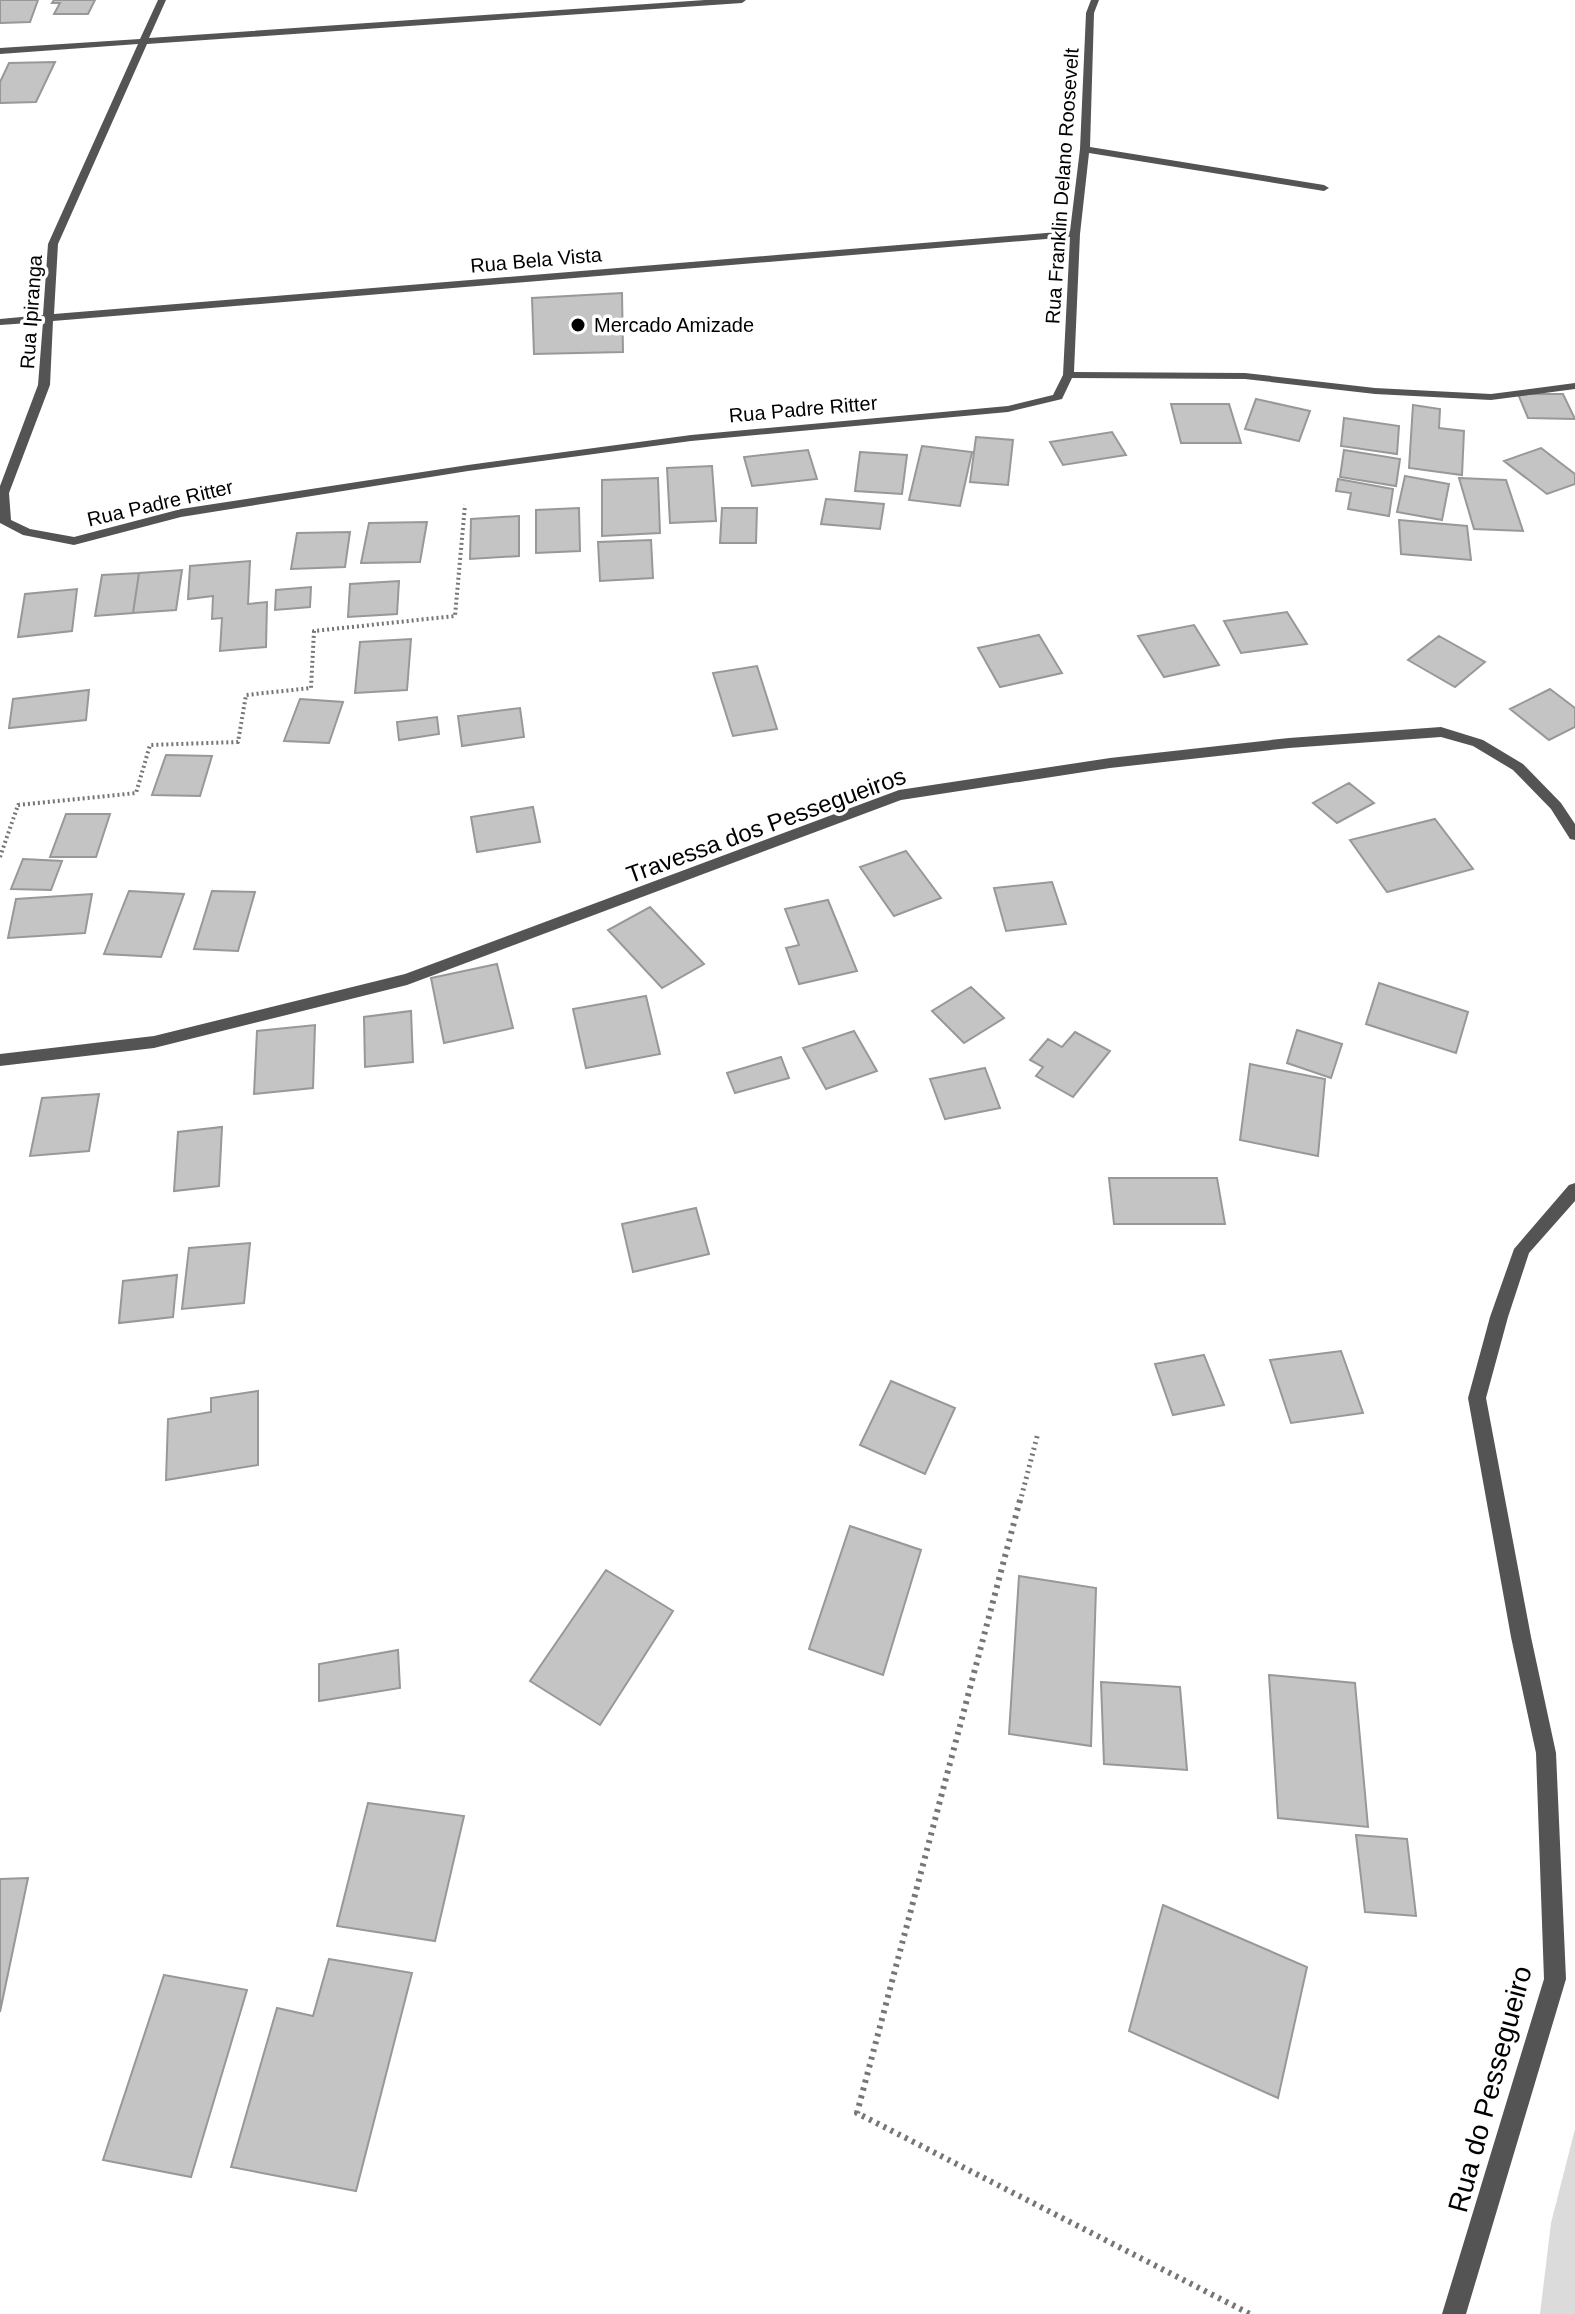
<svg xmlns="http://www.w3.org/2000/svg" width="1575" height="2314" font-family="Helvetica,sans-serif">
<style>
.green{fill:#dbdbdb}
.building{fill:#c4c4c4;stroke:#989898;stroke-width:2}
.lines{fill:none;stroke-linecap:round;stroke-linejoin:round}
.path-far2{stroke:#767676;stroke-width:4;stroke-dasharray:2 3;stroke-linecap:butt}
.path-far1{stroke:#767676;stroke-width:5;stroke-dasharray:2 4;stroke-linecap:butt}
.path{stroke:#767676;stroke-width:6;stroke-dasharray:3 5;stroke-linecap:butt}
.minor{fill:#545454;fill-rule:evenodd}
.poi-dot{fill:#000;stroke:#fff;stroke-width:3}
.labels{text-anchor:middle;dominant-baseline:central;stroke-width:7;stroke-linejoin:round;paint-order:stroke}
.far-street-label{font-size:20px;fill:#000;stroke:#fff}
.far-poi-label{font-size:20px;fill:#000;stroke:#fff;text-anchor:start}
.street-label{font-size:24px;fill:#000;stroke:#fff}
.near-street-label{font-size:28px;fill:#000;stroke:#fff}
</style>
<rect width="100%" height="100%" fill="#fff"/>
<path class="green" d="M1575,2129V2314H1540L1551,2223Z"/>
<path class="building" d="M0,0H38L30,22L0,23Z
M54,0H95L88,14H54L60,3H52Z
M55,62L36,102L0,103V82L9,63Z
M622,293L623,352L534,354L532,298Z
M1518,394H1563L1575,419L1528,418Z
M1256,399L1310,411L1299,441L1245,429Z
M1171,404H1229L1241,443H1181Z
M1413,405L1440,409L1439,428L1464,431L1462,475L1409,468Z
M1344,418L1399,426L1397,454L1341,446Z
M1112,432L1126,455L1063,465L1050,442Z
M976,437L1013,440L1008,485L970,482Z
M922,446L972,452L960,506L909,500Z
M1541,448L1575,474V484L1547,494L1504,461Z
M808,450L817,479L752,486L744,457Z
M1344,450L1400,459L1396,486L1340,477Z
M860,452L907,455L902,494L855,491Z
M712,466L716,521L670,523L667,468Z
M1405,476L1449,484L1442,520L1397,512Z
M658,478L660,533L602,536V480Z
M1459,478L1506,480L1523,531L1474,529Z
M1338,479L1393,489L1389,516L1348,509L1351,493L1336,491Z
M826,499L884,504L880,529L821,524Z
M579,508L580,551L536,553V510Z
M722,508H757L756,543H720Z
M519,516V556L470,559L471,519Z
M1399,520L1467,526L1471,560L1401,554Z
M427,522L420,562L361,563L369,523Z
M350,532L345,567L291,569L297,533Z
M651,540L653,578L600,581L598,542Z
M250,561L248,604L267,602L266,647L220,651L222,618L212,619L213,596L188,599L190,566Z
M182,570L176,610L133,613L139,573Z
M139,573L133,613L95,616L102,575Z
M399,581L397,614L348,617L350,584Z
M311,587L310,607L275,610L276,590Z
M77,589L72,631L18,637L25,594Z
M1287,612L1307,644L1241,653L1224,621Z
M1194,625L1219,665L1164,677L1138,636Z
M1039,635L1062,673L1000,687L978,648Z
M1439,636L1485,662L1455,687L1408,660Z
M411,639L407,690L355,693L360,642Z
M757,666L777,729L733,736L713,673Z
M1550,689L1575,708V727L1549,740L1510,709Z
M89,690L86,720L9,728L13,699Z
M300,699L343,702L329,743L284,741Z
M520,708L524,737L462,746L458,716Z
M437,717L439,734L399,740L397,722Z
M166,755L212,756L200,796L152,795Z
M1349,783L1374,803L1337,823L1313,803Z
M533,807L540,842L477,852L471,817Z
M66,814H110L96,857H50Z
M1435,819L1473,869L1387,892L1350,840Z
M906,851L941,898L894,916L860,867Z
M23,859L62,861L51,890L11,889Z
M1052,882L1066,924L1006,931L994,888Z
M129,891L184,894L161,957L104,954Z
M212,891L255,892L238,951L194,949Z
M92,894L85,933L8,938L16,899Z
M828,900L857,971L799,984L786,948L799,945L785,909Z
M650,907L704,964L662,988L608,930Z
M497,964L513,1028L444,1043L431,978Z
M1379,983L1468,1012L1456,1053L1366,1024Z
M971,987L1004,1018L964,1043L932,1011Z
M646,996L660,1054L586,1068L573,1009Z
M411,1011L413,1062L365,1067L364,1017Z
M315,1025L313,1088L254,1094L257,1031Z
M1297,1030L1342,1044L1331,1078L1287,1063Z
M854,1031L877,1071L826,1089L803,1048Z
M1075,1032L1110,1051L1073,1097L1036,1076L1043,1067L1030,1060L1048,1039L1062,1047Z
M781,1057L789,1078L735,1093L727,1073Z
M1250,1064L1325,1079L1318,1156L1240,1140Z
M985,1068L1000,1108L945,1119L930,1079Z
M99,1094L89,1151L30,1156L42,1098Z
M222,1127L219,1186L174,1191L178,1132Z
M1109,1178H1217L1225,1224H1114Z
M696,1208L709,1254L633,1272L622,1224Z
M250,1243L244,1303L182,1309L189,1248Z
M177,1275L173,1317L119,1323L123,1281Z
M1341,1351L1363,1413L1291,1423L1270,1360Z
M1204,1355L1224,1405L1173,1415L1155,1364Z
M891,1381L955,1408L925,1474L860,1445Z
M258,1391V1465L166,1480L168,1419L211,1412V1398Z
M850,1526L921,1550L883,1675L809,1649Z
M606,1570L673,1611L600,1725L530,1681Z
M1019,1576L1096,1588L1091,1746L1009,1734Z
M398,1650L400,1688L319,1701V1664Z
M1269,1675L1355,1683L1368,1827L1278,1818Z
M1101,1682L1180,1687L1187,1770L1104,1764Z
M368,1803L464,1816L435,1941L337,1926Z
M1356,1835L1407,1839L1416,1916L1365,1912Z
M28,1878L0,2012V1879Z
M1163,1905L1307,1967L1278,2098L1129,2031Z
M329,1959L412,1973L356,2191L231,2167L277,2008L313,2016Z
M164,1975L247,1990L191,2177L103,2160Z"/>
<g class="lines">
<path class="path-far2" d="M0,857L18,805L136,793L150,745L238,742L246,695L311,688L314,631L455,616L465,505"/>
<path class="path-far1" d="M1020,1502L1038,1433"/>
<path class="path" d="M1020,1500L857,2113L1250,2314"/>
<path class="minor" d="M158,0H166L149,38L705,0H746L742,3L147,44L58,244L54,314L1070,231L1080,149L1086,13L1091,0H1099L1094,13L1090,147L1324,185L1329,188L1324,191L1089,153L1080,234L1074,372L1245,373L1375,388L1491,394L1575,383V389L1491,400L1375,394L1245,379L1072,378L1062,399L1008,412L691,441L468,471L181,517L74,545L23,535L0,523V486L38,385L43,322L0,325V319L43,315L48,244L138,44L0,54V48L140,39ZM1070,237L1063,375L1053,395L1008,406L691,435L468,465L181,509L74,537L30,529L11,520L9,493L50,385L53,321Z
M1441,727L1483,740L1523,764L1561,803L1575,824V840L1570,839L1551,809L1513,770L1473,746L1441,737L1289,748L1110,768L901,800L407,985L154,1048L0,1066V1054L154,1036L405,974L899,790L1110,758L1289,738Z
M1575,1183V1201L1529,1253L1508,1317L1486,1398L1531,1637L1556,1753L1566,1979L1466,2314H1442L1544,1979L1536,1753L1511,1637L1468,1398L1490,1317L1514,1249L1569,1185Z"/>
</g>
<circle class="poi-dot" cx="578" cy="325" r="8"/>
<g class="labels">
<g class="far-street-label">
<text transform="translate(1062 186) rotate(-86)">Rua Franklin Delano Roosevelt</text>
<text transform="translate(536 260) rotate(-5)">Rua Bela Vista</text>
<text transform="translate(31 312) rotate(-86)">Rua Ipiranga</text>
<text transform="translate(803 409) rotate(-5)">Rua Padre Ritter</text>
<text transform="translate(160 503) rotate(-13)">Rua Padre Ritter</text>
</g>
<g class="far-poi-label">
<text x="594" y="325">Mercado Amizade</text>
</g>
<g class="street-label">
<text transform="translate(766 825) rotate(-20)">Travessa dos Pessegueiros</text>
</g>
<g class="near-street-label">
<text transform="translate(1490 2089) rotate(-75)">Rua do Pessegueiro</text>
</g>
</g>
</svg>
